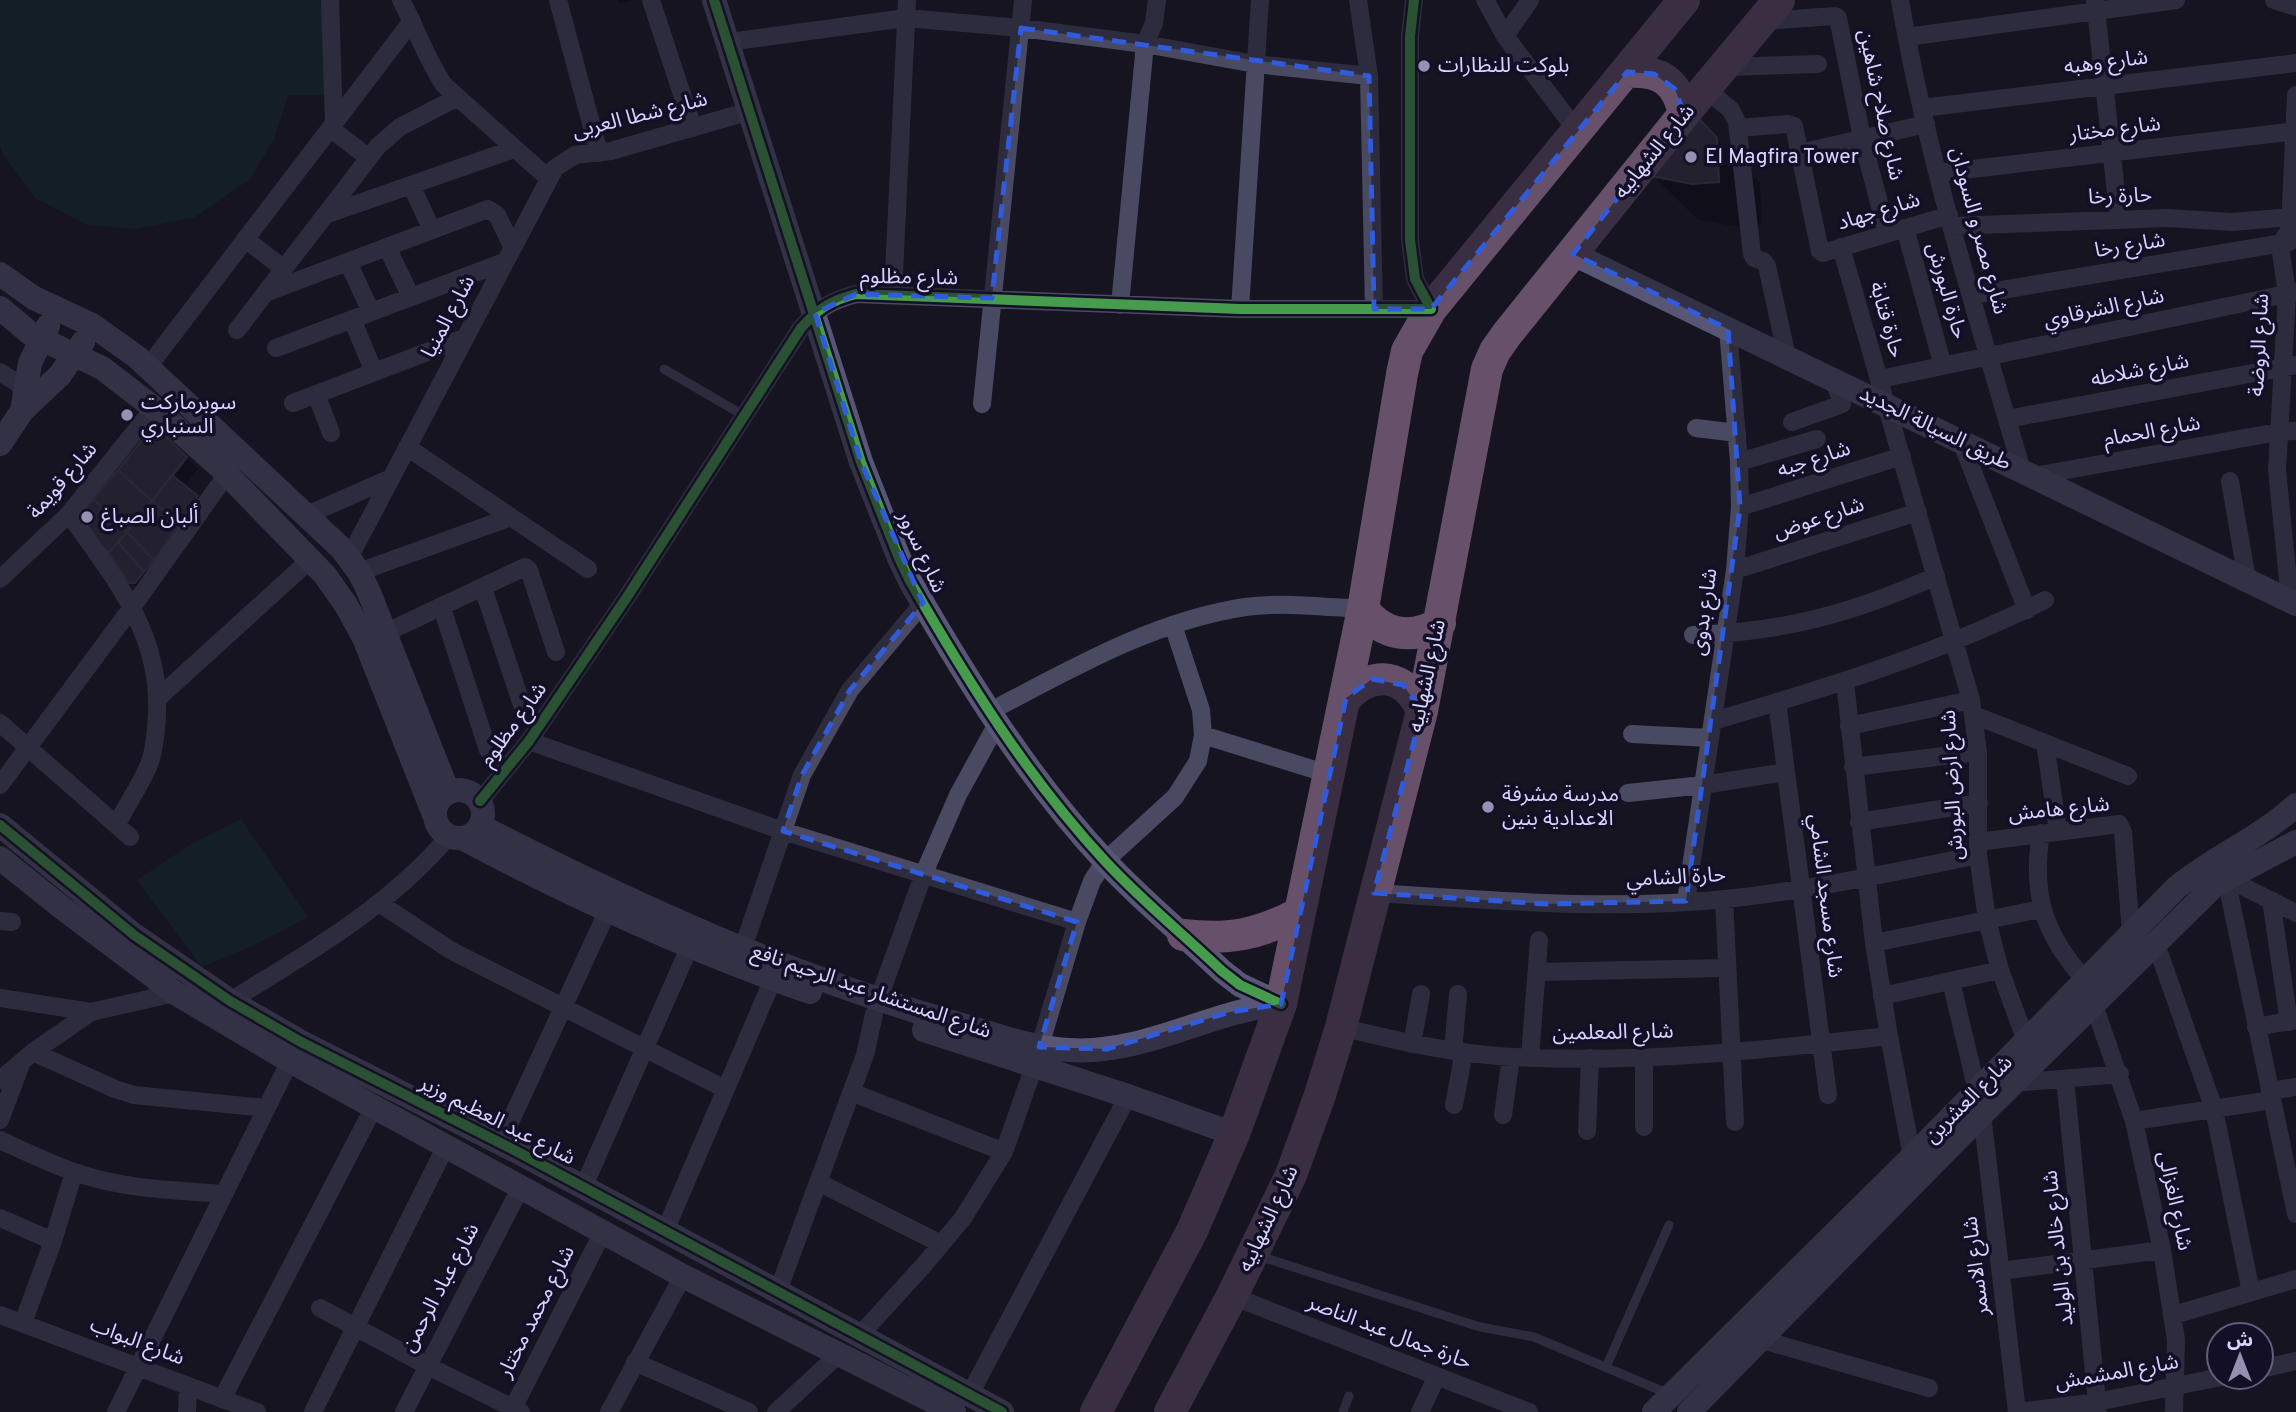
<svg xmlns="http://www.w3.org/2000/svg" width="2296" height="1412" font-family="Overpass,'Noto Sans Arabic',sans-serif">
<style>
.green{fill:#132c2d}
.shadow{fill:#0007}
.building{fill:#343243;stroke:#433f54;stroke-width:2}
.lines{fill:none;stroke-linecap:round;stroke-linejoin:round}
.lane{stroke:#4a4962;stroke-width:9}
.street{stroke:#4a4962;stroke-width:18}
.secondary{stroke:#575674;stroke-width:24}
.highway{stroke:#67516a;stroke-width:32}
.cycleway-casing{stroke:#130f26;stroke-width:15}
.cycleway{stroke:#469c4c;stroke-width:10}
.marked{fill:none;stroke:#305bdc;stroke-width:5;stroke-dasharray:14 9;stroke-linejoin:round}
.poi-dot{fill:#9591b1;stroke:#130f26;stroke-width:2.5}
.labels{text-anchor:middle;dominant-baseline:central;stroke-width:7;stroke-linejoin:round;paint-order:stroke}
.street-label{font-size:21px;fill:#d9d4ff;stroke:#130f26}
.poi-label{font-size:21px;fill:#d9d4ff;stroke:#130f26;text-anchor:start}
</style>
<rect width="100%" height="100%" fill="#161421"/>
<path class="green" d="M0,0H324L328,95H288L274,139L250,179L195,217L136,229L87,225L35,198L3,154L0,145Z
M241,819L308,917L256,944L202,967L137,880L191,844Z"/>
<path class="shadow" d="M617,0H633L621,4Z
M1694,116L1760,183L1762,225L1737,227L1697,219L1653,176Z
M188,459L198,469L184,487L204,504L138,590L81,517L170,476L172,478Z"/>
<path class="building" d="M1694,113L1717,138L1719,182L1692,184L1651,176Z
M154,425L187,457L152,501L118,470Z
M118,470L152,501L127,532L93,499Z
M172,475L198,496L180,523L152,501Z
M93,499L127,532L108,553L79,516Z
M152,501L180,523L154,560L127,532Z
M127,532L154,560L144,572L118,542Z
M118,542L144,572L135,583H129L108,553Z"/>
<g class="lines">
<path class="lane" d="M664,369L743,415
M1259,1256L1480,1327L1534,1337L1669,1394
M1606,1367L1669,1225
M1343,1412L1349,1396"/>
<path class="street" d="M330,0L334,123
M401,0C416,28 426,58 444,85L548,178
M558,0L599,153
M651,0L693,128
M1358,0L1369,76L1374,309
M1485,0L1505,36L1577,131
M1900,0C1927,160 1977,315 2022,471
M2095,0L2119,220
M2274,0L2296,7
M1763,21L1835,16L1838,18L1862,138L1887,233
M1505,36L1530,0
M1907,37L2176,0
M729,42L906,18L1021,28L1145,44L1255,64L1369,76
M1724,67L1818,64
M1706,89L1731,110L1737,122L1752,254L1754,258L1763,261L1767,266L1787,357
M1922,108L2296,63
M330,128L369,158
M1738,128L1788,124L1794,126L1820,251L1823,253L1949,215
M1800,153L1926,124
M1938,173L2296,131
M411,185L432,230
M325,215L514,149
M1952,226L2168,218L2232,222L2290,217
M1905,228L1943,366
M245,239L284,269
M387,247L411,297
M1841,247L1971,700L1978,752V855L1987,920L2000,970L2026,1041
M348,262L371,312
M265,293L488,209L497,215L512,246
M893,295L907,0
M1972,295L2289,242
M1120,305L1145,44L1154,23L1157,0
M1240,309L1260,0
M352,319L374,372
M237,330L378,146L400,127L456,98
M276,348L504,262
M148,367L412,21
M0,372L25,388
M1880,379L2296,292
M316,394L331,433
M293,403L464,338
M982,404L1023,0
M2007,419L2296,365
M1792,422L1842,404L1834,380
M1696,428L1737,433
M1961,441L2027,610
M407,447L588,569
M1739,462L1817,439
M2034,476L2278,432L2296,431
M2230,481L2247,580
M1740,507L1902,456
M69,514C114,578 161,632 157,715C156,730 155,748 150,762C142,783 127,804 117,824
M307,515L391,478
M349,558L555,168L575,155L611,151L750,111
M1735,570L1918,512
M359,572L511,517
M0,579L69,514L154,408
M483,588L522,705
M2290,600L2277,470L2287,294L2280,245L2290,229L2296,95
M442,608L488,750
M385,633L525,567L529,570L556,652
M1693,635C1784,632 1854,613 1936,576
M1845,682L1874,943L1889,1036L1912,1157
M157,699L311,559
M1777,702L1828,1095
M989,712C1071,669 1153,621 1245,607C1284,602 1324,607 1363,609
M1974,715L2128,776
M1713,721C1827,688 1939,653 2045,600
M0,723L130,837
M1849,726L1971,700
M1632,734L1710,738
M1203,735L1328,774
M529,741L783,831L1077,922
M2045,743L2058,831
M1853,767L1978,752
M0,785L133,606L227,474
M1628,793L1703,785L1786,772
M480,801L529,741L627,597L801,328C819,308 830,301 856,294L1240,309H1431L1415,279L1410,240V36L1414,0
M1859,822L1979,803
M2041,833C2031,895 2044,935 2086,981
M1978,842L2119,824L2123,832L2131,933
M2226,878L2296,1214
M2226,878L2296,913
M1374,893C1491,900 1609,911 1726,899C1811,890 1894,872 1978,855
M1724,899L1735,1122
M2271,900L2289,1022
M1686,901L1735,570L1740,507L1739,462L1728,329
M379,903L452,951L725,1089
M0,921L12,922
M1874,943L2041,909
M2156,944L2214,1109L2251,1292
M743,948L802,775L850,690L923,603
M1537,972L1727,968
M1951,981L1977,1091
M1882,996L2000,970
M0,998L91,1012
M879,998L924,873L958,795L997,724
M230,1001C307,954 390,906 449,836
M2094,1005L2134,1121L2162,1250L2176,1340L2174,1412
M1341,1027C1397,1041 1454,1054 1513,1057C1638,1064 1764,1050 1889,1036
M2256,1027L2296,1020
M1412,1044L1421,994
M1453,1051L1458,994
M33,1052L115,1089L134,1095L266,1108
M1530,1058L1539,940
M1644,1058V1127
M2065,1079L2098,1412
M0,1080L33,1052L91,1012L175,993
M2014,1083L2120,1074
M2270,1091L2296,1087
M851,1092L1004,1152
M1454,1105L1464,1052
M1982,1114L2017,1412
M1503,1115L1511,1057
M0,1120L21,1064
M2134,1121L2272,1100
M1587,1131L1590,1058
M0,1140C24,1151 49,1163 74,1172C122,1189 173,1190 223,1194
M500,1144L608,910
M818,1182L941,1244
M583,1188L690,946
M0,1218L53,1241
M665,1231L773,979
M2001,1271L2162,1250
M778,1291L865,1055L874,1014
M1232,1296L1529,1412
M320,1308L426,1365L521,1412
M0,1315L257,1412
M2174,1315L2296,1279
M23,1323L53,1241L74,1172
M860,1335L923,1266L963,1218L1004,1152L1034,1066L1077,922L1092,881L1105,861L1175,797L1198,761L1203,735L1201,710L1173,625
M1759,1339L1929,1388
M635,1362L749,1412
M2261,1369L2296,1361
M970,1394L1128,1096
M222,1399L374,1107
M116,1412L290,1061
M187,1412L188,1386
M313,1412L446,1146
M404,1412L521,1187
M511,1412L603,1232
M609,1412L683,1276
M776,1412L839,1354
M1420,1412L1437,1376
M2019,1412L2097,1402L2221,1377"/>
<path class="secondary" d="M714,0L861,462L899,558L910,581C967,680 1027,777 1105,861C1141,900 1183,934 1222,971L1240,985L1281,1004
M1573,254L2296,604
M0,274L34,298L92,325L137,357L342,549L359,572L368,590L448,792
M0,308L31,334L102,368L154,408L220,467L325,575L346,605L364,638L435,817
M22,411L30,363L48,326
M0,444L22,411L60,375L83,342
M435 814a24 24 0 1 1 48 0a24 24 0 1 1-48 0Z
M0,825L134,935L230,1001L301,1042L516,1151L1002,1412
M480,826C630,903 784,973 945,1020C985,1031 1027,1048 1069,1050C1143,1055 1208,1012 1280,1004
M462,838C574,898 690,950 810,992
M0,858L61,907L175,993L290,1061L683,1276L954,1412
M924,1030L1128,1096L1234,1134
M1654,1412L1912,1157L2176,888C2214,857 2260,838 2296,805
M1689,1412L1982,1114L2215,885L2296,842"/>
<path class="highway" d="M1627,72C1659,70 1677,80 1684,114
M1363,609C1383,636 1412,640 1440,623
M1346,698C1373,669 1406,674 1422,711
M1183,935C1229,940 1258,935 1299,913
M1096,1412L1192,1231L1234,1134L1281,1004L1363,609L1402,374L1407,351L1431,309L1684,0
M1170,1412L1232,1296L1291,1175L1320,1095L1341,1027L1422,711L1487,369L1495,351L1507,334L1684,114L1779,0"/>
<g class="cycleway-casing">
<path id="cycleway" d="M714,0L861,462L899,558L910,581C967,680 1027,777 1105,861C1141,900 1183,934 1222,971L1240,985L1281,1004
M480,801L529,741L627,597L801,328C819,308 830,301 856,294L1240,309H1431L1415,279L1410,240V36L1414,0
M0,825L134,935L230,1001L301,1042L516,1151L1002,1412"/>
</g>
<use href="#cycleway" class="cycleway"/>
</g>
<path d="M0 0H2296V1412H0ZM1021,28L1369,76L1374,309H1431L1627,72L1654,74L1675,89L1684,114L1573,254L1728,329L1740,507L1686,901L1547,904L1374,893L1422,711L1403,685L1372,679L1346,698L1281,1004L1230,1012L1107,1049L1039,1047L1077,922L783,831L802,775L850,690L923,603L861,462L815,313L856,294L992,298Z" fill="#161421" fill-opacity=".55" fill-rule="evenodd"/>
<path class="marked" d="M1021,28L1369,76L1374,309H1431L1627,72L1654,74L1675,89L1684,114L1573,254L1728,329L1740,507L1686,901L1547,904L1374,893L1422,711L1403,685L1372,679L1346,698L1281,1004L1230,1012L1107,1049L1039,1047L1077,922L783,831L802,775L850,690L923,603L861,462L815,313L856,294L992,298Z"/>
<g class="poi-dot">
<circle cx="1424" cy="66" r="7"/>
<circle cx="1691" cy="157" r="7"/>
<circle cx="127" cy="415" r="7"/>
<circle cx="87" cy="517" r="7"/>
<circle cx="1488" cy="807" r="7"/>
</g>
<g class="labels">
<g class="street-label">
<text transform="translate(2106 63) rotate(-7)">شارع وهبه</text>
<text transform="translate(1880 105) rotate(78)">شارع صلاح شاهين</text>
<text transform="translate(640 116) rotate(-14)">شارع شطا العربى</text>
<text transform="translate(2115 130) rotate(-7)">شارع مختار</text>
<text transform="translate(1655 152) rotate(-51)">شارع الشهابيه</text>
<text transform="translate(2120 197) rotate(-2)">حارة رخا</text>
<text transform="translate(1879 212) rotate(-17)">شارع جهاد</text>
<text transform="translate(1978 231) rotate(75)">شارع مصر و السودان</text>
<text transform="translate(2130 246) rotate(-9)">شارع رخا</text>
<text transform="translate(909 278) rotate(1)">شارع مظلوم</text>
<text transform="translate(1946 291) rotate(74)">حارة البورش</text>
<text transform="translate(2104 309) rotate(-12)">شارع الشرقاوي</text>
<text transform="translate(449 317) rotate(-62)">شارع المنيا</text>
<text transform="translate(1886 320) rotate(74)">حارة قتابة</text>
<text transform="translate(2260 345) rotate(-87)">شارع الروضة</text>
<text transform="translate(2140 371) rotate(-11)">شارع شلاطه</text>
<text transform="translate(1935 429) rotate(26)">طريق السيالة الجديد</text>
<text transform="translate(2152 432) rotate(-10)">شارع الحمام</text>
<text transform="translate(1814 460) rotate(-18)">شارع جبه</text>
<text transform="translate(63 481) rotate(-49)">شارع قويمة</text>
<text transform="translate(1819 519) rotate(-18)">شارع عوض</text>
<text transform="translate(921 552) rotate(65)">شارع سرور</text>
<text transform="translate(1705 612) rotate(-82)">شارع بدوى</text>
<text transform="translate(1428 676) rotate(-78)">شارع الشهابيه</text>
<text transform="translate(514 725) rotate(-54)">شارع مظلوم</text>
<text transform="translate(1953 785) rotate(-93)">شارع ارض البورش</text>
<text transform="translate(2059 810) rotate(-6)">شارع هامش</text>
<text transform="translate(1676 878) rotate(-3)">حارة الشامي</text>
<text transform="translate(1825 896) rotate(83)">شارع مسجد الشامي</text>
<text transform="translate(871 992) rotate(19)">شارع المستشار عبد الرحيم نافع</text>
<text transform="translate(1613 1033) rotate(-1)">شارع المعلمين</text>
<text transform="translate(1969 1100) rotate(-45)">شارع العشرين</text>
<text transform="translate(497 1121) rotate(27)">شارع عبد العظيم وزير</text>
<text transform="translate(2174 1201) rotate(78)">شارع الغزالى</text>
<text transform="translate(1269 1219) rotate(-65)">شارع الشهابيه</text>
<text transform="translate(2059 1248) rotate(-96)">شارع خالد بن الوليد</text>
<text transform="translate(1977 1266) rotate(-97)">شارع الاسمر</text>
<text transform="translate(441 1288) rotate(-62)">شارع عباد الرحمن</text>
<text transform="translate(537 1312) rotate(-63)">شارع محمد مختار</text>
<text transform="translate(1389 1333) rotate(21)">حارة جمال عبد الناصر</text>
<text transform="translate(137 1342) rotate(21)">شارع البواب</text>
<text transform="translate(2117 1373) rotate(-10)">شارع المشمش</text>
</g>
<g class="poi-label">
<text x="1438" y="66">بلوكت للنظارات</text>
<text x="1705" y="157">El Magfira Tower</text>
<text x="141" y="403">سوبرماركت<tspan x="141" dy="24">السنباري</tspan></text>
<text x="101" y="517">ألبان الصباغ</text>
<text x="1502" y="795">مدرسة مشرفة<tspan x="1502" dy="24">الاعدادية بنين</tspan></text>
</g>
</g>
<g transform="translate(2240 1356)"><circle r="33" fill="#130f26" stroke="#625e7d" stroke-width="2"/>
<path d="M0-5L12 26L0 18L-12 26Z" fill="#9591b1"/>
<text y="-10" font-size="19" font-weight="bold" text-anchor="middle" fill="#d9d4ff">ش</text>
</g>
</svg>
